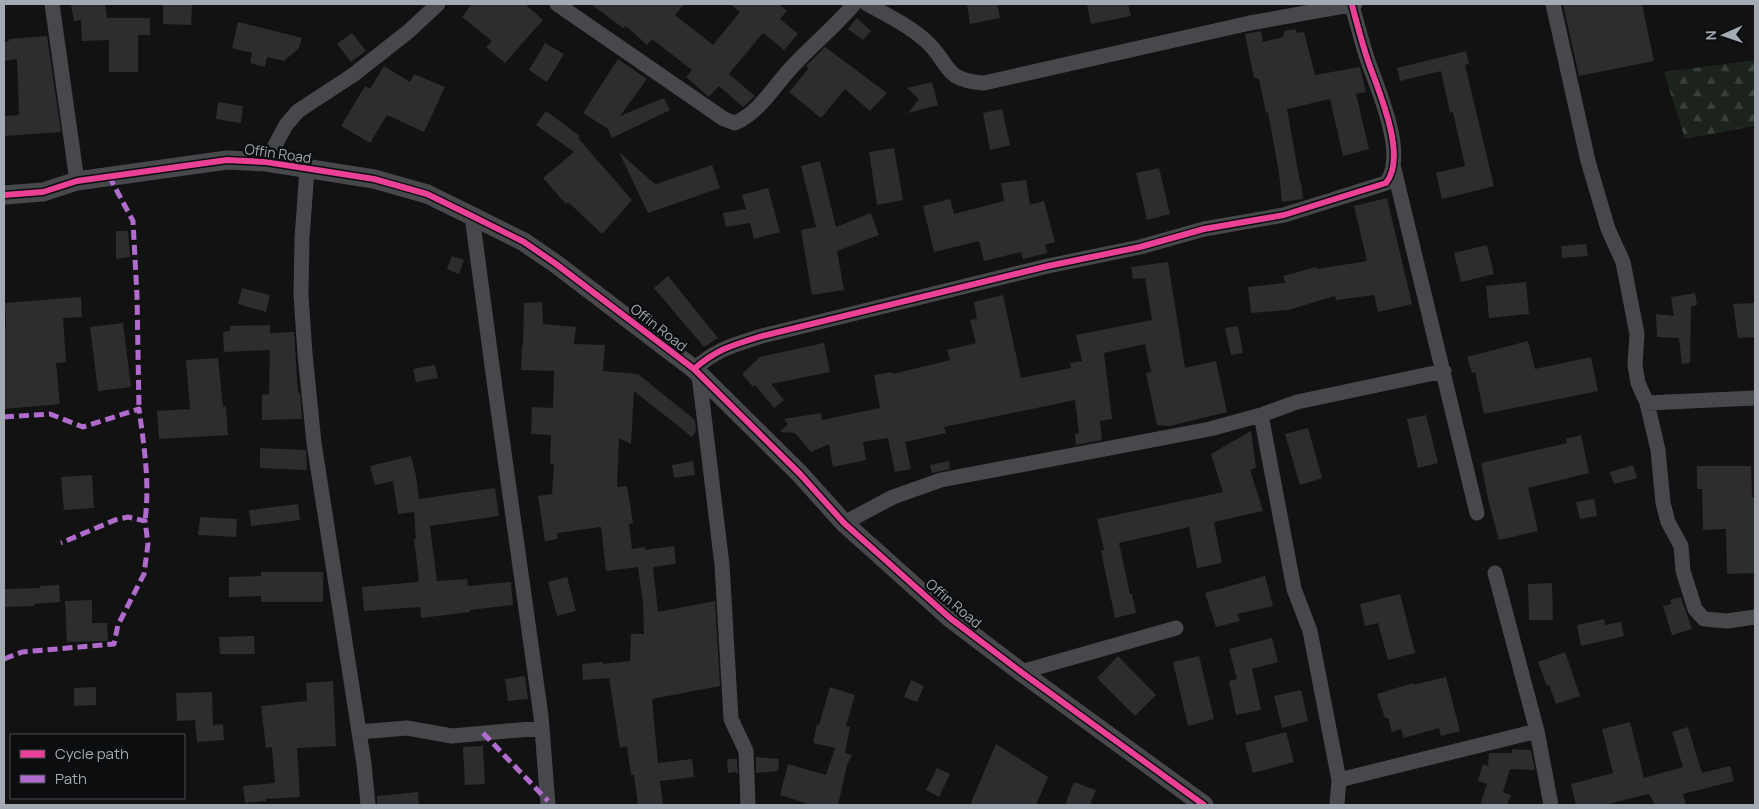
<svg xmlns="http://www.w3.org/2000/svg" width="1759" height="809" font-family="Manrope,sans-serif">
<style>
.forest{fill:url(#forest-firs)}
.building{fill:#2c2d2e}
.lines{fill:none;stroke-linecap:round;stroke-linejoin:round}
.minor{stroke:#47484b;stroke-width:15}
.tertiary{stroke:#47484b;stroke-width:19}
.quiet{stroke:#b06ccc;stroke-width:5;stroke-dasharray:10 5;stroke-linecap:butt}
.cycleway-casing{stroke:#0c0d0e;stroke-width:9}
.cycleway{stroke:#ea4096;stroke-width:6}
.labels{text-anchor:middle;dominant-baseline:central;stroke-width:5;stroke-linejoin:round;paint-order:stroke}
.street-label{font-size:14px;fill:#a3aab3;stroke:#0c0d0e}
</style>
<defs>
<pattern id="forest-firs" width="22" height="20" patternUnits="userSpaceOnUse" patternTransform="scale(1.25)"><rect width="22" height="20" fill="#1c221c"/><path d="M5 1l3.5 6h-7zM16 11l3.5 6h-7z" fill="#3a3f3b"/></pattern>
</defs>
<rect width="100%" height="100%" fill="#121212"/>
<path class="forest" d="M1755,60V126L1685,139L1664,72Z"/>
<path class="building" d="M71,4H105L107,18H150V35H138V72H109V40L82,41L81,20L74,21Z
M163,4H192L191,25L163,24Z
M472,4H525L543,20L505,63L486,47L492,41L462,17Z
M591,4H684L675,15L713,45L740,12L730,4H779L787,11L780,19L798,34L784,50L763,33L729,74L755,96L743,107L719,86L709,97L686,77L692,70L652,39L647,45L626,26L623,28Z
M967,4H997L1000,18L970,24Z
M1087,4H1128L1131,16L1091,24Z
M1563,4H1642L1654,61L1579,76Z
M857,18L871,31L863,40L848,29Z
M238,22L302,38L299,48L284,61L267,57L265,67L250,63L252,53L232,48Z
M1295,29L1297,33L1304,32L1315,75L1360,67L1366,92L1356,94L1369,149L1343,156L1330,99L1287,109L1300,182H1301L1303,199L1282,202L1279,173L1268,112L1266,113L1259,79L1254,78L1245,34L1261,31L1263,42L1283,37L1285,31Z
M352,33L366,51L351,62L337,44Z
M47,36L61,132L4,136V116L19,115L17,59L4,61V42L9,41V39Z
M545,43L564,54L547,82L529,70Z
M825,47L887,93L870,111L845,89L821,118L789,92L809,68L806,66Z
M1466,51L1469,64L1465,65L1494,186L1442,199L1436,173L1465,166L1453,112L1450,113L1441,71L1400,81L1397,68Z
M618,59L647,79L620,116L664,98L670,110L612,138L608,129L583,113Z
M384,66L410,82L414,74L445,87L424,132L387,115L370,143L341,126L365,86L370,89Z
M932,82L938,105L908,113L919,99L907,88Z
M218,102L243,106L241,123L216,119Z
M1002,109L1010,145L990,150L983,113Z
M546,111L580,136L578,138L632,200L602,234L568,202L566,204L543,178L574,152L536,125Z
M894,148L903,200L877,205L869,152Z
M619,152L656,185L659,183L712,165L720,188L648,213Z
M820,161L836,227L871,213L879,235L837,251L844,290L812,295L801,230L816,227L801,166Z
M1159,168L1170,214L1147,220L1136,173Z
M1026,180L1030,205L1044,201L1055,242L1045,245L1047,253L1023,259L1021,252L984,261L979,241L934,252L923,206L950,199L954,214L1004,201L1001,183Z
M768,188L780,232L754,239L750,223L726,227L723,213L746,209L742,195Z
M1387,198L1412,304L1378,312L1374,295L1336,300L1335,296L1288,310L1251,313L1248,287L1285,283L1283,276L1316,267L1317,269L1367,261L1354,206Z
M116,231H128L130,257L116,259Z
M1586,244L1588,256L1562,258L1561,246Z
M1487,245L1494,274L1461,282L1454,253Z
M452,256L464,260L459,274L447,269Z
M1168,262L1185,368L1216,361L1227,412L1170,426L1157,425L1146,373L1151,372L1145,344L1104,353L1112,419L1100,421L1102,440L1076,445L1075,434L1079,433L1075,400L944,427L946,433L905,442L911,469L895,472L888,438L863,442L866,460L833,467L829,444L811,452L795,433L780,432L788,424L784,419L821,413L822,420L880,408L874,375L892,372L893,374L950,360L947,350L976,343L970,320L977,319L974,302L1003,295L1021,378L1071,368L1070,363L1082,361L1076,335L1152,320L1145,278L1133,279L1131,267Z
M668,276L718,338L704,347L654,288Z
M1526,282L1529,314L1489,318L1486,286Z
M242,288L270,295L266,312L238,304Z
M1695,293L1697,305L1691,307L1690,363L1682,364L1679,338L1657,337L1656,314L1674,316L1671,297Z
M81,297L82,317L63,318L66,362L56,363L60,404L4,409V328H6L5,303Z
M542,302L543,324L576,327L574,344L605,345L603,371L638,374L695,420L696,431L692,437L634,391L631,444L619,438L617,487L627,486L633,523L629,524L632,549L645,547V550L674,546L676,564L653,567L658,612L715,601L720,686L652,699L658,763L692,759L694,777L660,781L663,805H638L634,775H631L627,746L620,748L609,678L583,680L582,664L603,662V664L630,661L631,634H644L643,604L638,567L606,571L601,527L557,533L558,539L545,541L538,496L552,494L554,464H550L551,435L531,434L532,407L553,408L554,371L521,370L522,345H523L524,303Z
M1755,303V337L1738,338L1733,304Z
M123,323L131,387L98,391L90,327Z
M270,325V333L294,332L298,393H300L302,419L262,420V395L269,394L270,350L224,352L223,332L230,331V326Z
M1238,326L1243,353L1231,355L1225,328Z
M1528,341L1535,369L1591,357L1598,391L1484,414L1475,372L1472,373L1467,357Z
M824,343L830,372L771,384L784,400L774,408L755,385L753,387L742,374L760,357Z
M218,358L223,407L226,406L228,435L159,439L157,411L190,409L186,360Z
M435,365L438,378L416,382L413,369Z
M1426,415L1438,463L1418,468L1407,419Z
M1308,428L1322,478L1300,485L1285,434Z
M1251,431L1256,468L1250,470L1263,511L1214,522L1222,563L1197,568L1189,527L1119,543L1130,594H1132L1136,613L1115,618L1101,551L1104,550L1097,519L1223,492L1211,454Z
M1581,435L1589,473L1528,488L1538,531L1499,540L1488,499L1481,463L1567,443L1566,439Z
M260,448L306,450L307,470L260,468Z
M411,456L416,476L419,499L495,488L499,516L430,526L437,581L467,579L468,586L511,582L513,605L470,610V612L421,618L420,607L364,611L362,587L417,582L419,580L414,539H416L414,512L398,514L393,481L375,485L370,466Z
M693,461L695,475L674,478L672,465Z
M949,461L950,469L932,473L930,465Z
M1633,465L1637,478L1614,484L1610,472Z
M1697,466H1751L1752,497H1755V573L1727,574L1726,529L1703,530L1702,489H1697Z
M92,475L94,508L64,510L61,477Z
M1594,499L1597,516L1580,519L1576,502Z
M298,504L300,520L251,526L249,510Z
M200,517L237,519L236,537L198,535Z
M261,572H323V602H261V596L229,597V577L261,576Z
M1265,576L1273,606L1237,614L1240,621L1216,627L1205,593Z
M567,577L576,611L557,616L548,582Z
M1552,583L1553,620H1529L1528,584Z
M59,585L60,602L34,604V606L4,607V589L40,588V586Z
M1400,594L1415,653L1388,660L1378,623L1365,626L1360,604Z
M1681,597L1692,629L1672,635L1663,606L1671,604L1670,600Z
M92,600V623H107L108,641L67,642L65,601Z
M1604,619L1605,625L1621,622L1624,636L1581,646L1577,625Z
M254,636L255,654H220L219,637Z
M1272,638L1278,662L1252,669L1261,710L1236,715L1229,681L1237,679L1229,649Z
M1565,652L1580,696L1556,704L1549,685L1547,686L1538,662Z
M1118,656L1156,695L1135,716L1097,678Z
M1199,656L1214,719L1188,726L1173,662Z
M525,676L528,699L508,701L505,679Z
M1446,677L1460,731L1441,736L1439,728L1404,738L1401,729L1392,732L1388,718H1385L1377,694L1413,683V685Z
M911,680L924,686L917,702L904,697Z
M333,681L336,746L297,748L300,797L266,799V801L245,803L243,786L275,783L272,747L266,748L261,706L307,701L306,683Z
M96,687V705L74,706V688Z
M830,687L855,695L846,726L850,727L845,753L852,755L847,765L838,805H811L780,795L788,764L826,775L835,748L813,743L817,724L819,725Z
M1301,690L1308,721L1282,728L1274,696Z
M212,692L213,725L223,724L224,740L197,742L195,720L177,721L176,693Z
M1630,722L1644,778L1683,767L1672,732L1688,727L1702,773L1730,766L1734,781L1683,794L1686,805H1655L1649,794L1604,805H1576L1571,784L1613,773L1602,729Z
M1286,732L1294,762L1253,773L1245,743Z
M996,744L1048,777L1036,805H970Z
M483,746L485,784L465,785L463,747Z
M1512,749L1531,750L1535,770L1510,769L1503,792L1511,795L1507,805H1480L1487,784L1478,781L1483,764L1488,766L1489,753H1512Z
M756,757L779,759L778,771L756,773Z
M727,759H737L738,775L736,772L728,773Z
M937,768L950,774L939,797L926,790Z
M1074,782L1096,790L1090,805H1065Z
M418,792L419,805H377V796Z"/>
<g class="lines">
<path class="minor" d="M52,4L77,181
M557,4L724,119L735,123C760,112 774,86 792,67C812,45 835,27 854,4
M867,4C887,15 908,25 926,41C951,64 942,80 984,83L1250,23L1355,4
M1553,4L1588,161L1608,229L1623,262L1637,334L1635,365L1638,383L1647,403L1658,450L1663,503L1668,522L1681,546L1683,571L1695,609L1704,619L1727,621L1755,617
M266,162L286,125L298,111L353,75L409,31L438,4
M1393,165L1477,513
M307,170L302,238L301,295L305,354L314,443L364,764L368,805
M472,216L495,388L541,716L548,805
M694,369C717,349 733,345 762,336L1048,266L1140,247L1204,229L1284,215L1386,183C1408,156 1378,90 1368,61C1362,43 1357,24 1352,5
M699,375L722,565L731,719L746,751L748,805
M1647,403L1755,398
M1261,415L1294,589L1310,631L1339,780L1337,805
M844,523L893,497L941,480L1210,429L1261,415L1297,402L1444,371
M1495,573L1537,731L1551,805
M1021,672L1176,628
M359,732L407,728L452,736L542,728
M1339,780L1537,731"/>
<path class="tertiary" d="M4,195L43,192L77,181L227,160L266,162L374,179L427,194L472,216L524,242L556,264L694,369L800,474L844,523L950,618L1021,672L1204,805"/>
<path class="quiet" d="M109,176L133,221L137,296L139,409
M4,417L50,414L83,427L139,409C144,446 150,483 145,521
M4,659L22,652L114,644L118,625L144,574L148,544L145,521L128,517L115,520L61,543
M483,733L548,801"/>
<g class="cycleway-casing">
<path id="cycleway" d="M4,195L43,192L77,181L227,160L266,162L374,179L427,194L472,216L524,242L556,264L694,369L800,474L844,523L950,618L1021,672L1204,805
M694,369C717,349 733,345 762,336L1048,266L1140,247L1204,229L1284,215L1386,183C1408,156 1378,90 1368,61C1362,43 1357,24 1352,5"/>
</g>
<use href="#cycleway" class="cycleway"/>
</g>
<g class="labels">
<g class="street-label">
<text transform="translate(278 153) rotate(8)">Offin Road</text>
<text transform="translate(659 327) rotate(38)">Offin Road</text>
<text transform="translate(954 603) rotate(40)">Offin Road</text>
</g>
</g>
<rect width="1759" height="809" fill="none" stroke="#a3aab3" stroke-width="10"/>
<rect x="10" y="734" width="175" height="65" fill="#0c0d0e" stroke="#484c50"/>
<rect x="20" y="750" width="25" height="8" fill="#ea4096" stroke="#484c50"/>
<text x="55" y="759" font-size="15" fill="#a3aab3">Cycle path</text>
<rect x="20" y="775" width="25" height="8" fill="#b06ccc" stroke="#484c50"/>
<text x="55" y="784" font-size="15" fill="#a3aab3">Path</text>
<g transform="translate(1724 35) rotate(268)" stroke="#0c0d0e" stroke-width="4" paint-order="stroke">
<path d="M0-4L9 19L0 12L-9 19Z" fill="#a3aab3"/>
<text y="-8" font-size="14" font-weight="bold" text-anchor="middle" fill="#a3aab3">N</text>
</g>
</svg>
